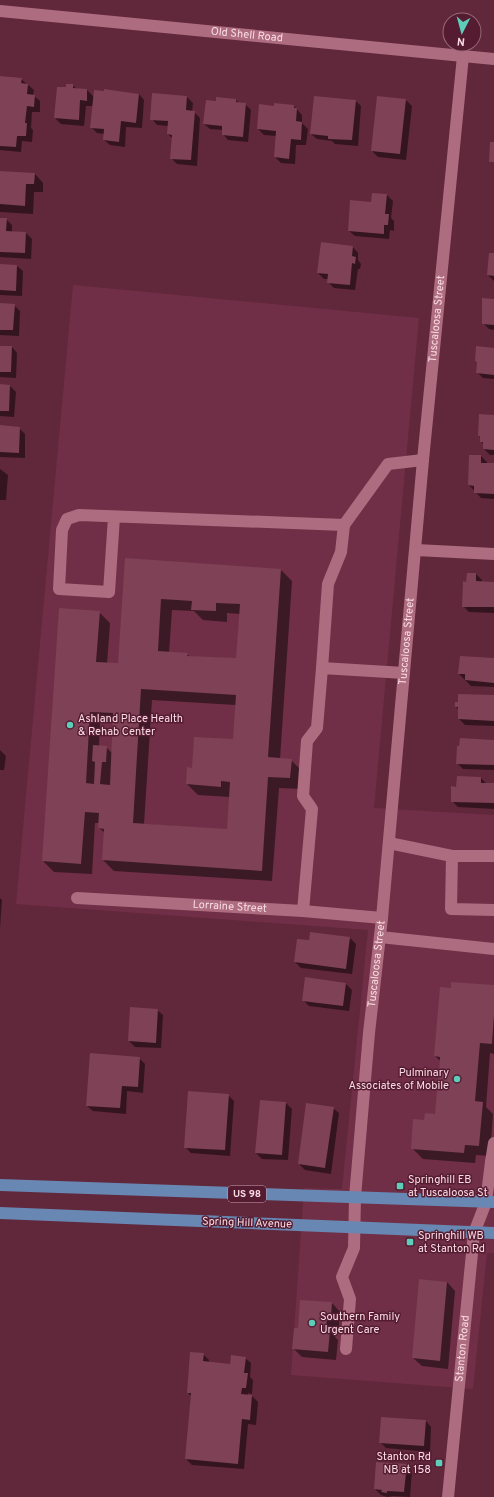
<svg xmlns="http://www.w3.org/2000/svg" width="494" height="1497" font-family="Overpass,sans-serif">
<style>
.built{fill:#702f46}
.shadow{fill:#0007;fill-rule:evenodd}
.building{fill:#7e4155;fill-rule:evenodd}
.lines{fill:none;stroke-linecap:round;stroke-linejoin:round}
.minor{stroke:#ae6c80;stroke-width:12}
.major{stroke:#6887b2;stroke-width:12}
.poi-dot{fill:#5cceba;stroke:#551c31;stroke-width:1.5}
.labels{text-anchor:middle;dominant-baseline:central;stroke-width:3;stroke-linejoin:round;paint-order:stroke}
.shield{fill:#551c31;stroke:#c8a2ae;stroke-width:1}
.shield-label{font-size:10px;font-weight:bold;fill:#fadce4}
.street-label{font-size:11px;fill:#fadce4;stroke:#551c31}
.poi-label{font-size:11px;fill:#fadce4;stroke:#551c31;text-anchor:start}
</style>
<rect width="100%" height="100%" fill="#61273b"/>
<path class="built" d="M73,285L419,318L374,808L494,815V1253H487L473,1389L291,1375L304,1188L342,1189L368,930L16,904Z"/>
<path class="shadow" d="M21,79L34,90L33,95L40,101V112H32L31,128L33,130L32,142L22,141L21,152L0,150V80Z
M72,85L77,89L87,90L94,97L139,94L144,100L142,128L126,127L125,147L110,145L104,140L105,134L97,133L91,127L93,106H86L84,126L61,124L55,118L67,88Z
M187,97L193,103L192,112H194L200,118L197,166L177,164L171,158L173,139L168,134L169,126L157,125L152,119Z
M217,98L236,100L240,104H245L251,110L248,142L228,140L223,134V130L210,129L204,124L217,102Z
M355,100L361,106L358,146L335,144L332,141L317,139L311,134Z
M406,100L412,106L406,160L378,157L372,151Z
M294,106L302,115V123L308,129L306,145H296L295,164L281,163L275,157L277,136L264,135L258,129L275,107Z
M0,172L35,174L43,183V192H34L33,214L0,212Z
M387,195L393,201L391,218L394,221V231L390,230L389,239L355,236L349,231L372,203Z
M0,219H6L12,225V232L26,233L32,239L31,259L0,257Z
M353,247L358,253V260L361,264L360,269H358L355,290L334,288L328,282V279H324L318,273Z
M494,254V281L488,275Z
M0,265L17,266L23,271L22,296L0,295Z
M494,300V330L489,329L483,323Z
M0,304L14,305L20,311L19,336L0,335Z
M0,346L12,347L17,353L16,378L0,377Z
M494,349V379L483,378L477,372L478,363L476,361Z
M0,385L10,386L16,392L14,417L0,416Z
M494,416V455H490L484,449V445L481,441V438L479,436Z
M0,427L19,428L25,434V458L0,457Z
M481,456L487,462V464H494V499L481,498L469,485Z
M0,469L8,475L6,500H0Z
M126,559L281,570L292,581L280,759L291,760L302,771L301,789L279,788L272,881L114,871L103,860L105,833L99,828L100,823H95L92,874L54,872L43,861L99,612L110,623L107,664H119ZM172,610L194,611L203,620L227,622V613L240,614L237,659L190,657L187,654L169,653ZM152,700L236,705L234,741L193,769L188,768L187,784L198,795L230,797L228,830L144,824ZM100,722L114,723L112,753L106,747L99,746Z
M476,574L482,580V582L494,583V613L469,612L463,606L467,583Z
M494,659V687L471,686L459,674Z
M494,696V726L465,725L459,719V710L456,707L459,703Z
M494,741V770L463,769L457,763Z
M0,750L6,756L4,770H0Z
M481,778L487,784H494V809L458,807L452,801L457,788Z
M0,898L2,900L0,928Z
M350,938L356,944L352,974L301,968L295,962L310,942Z
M306,978L346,984L352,990L349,1011L309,1006L303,1000Z
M494,986V1054L490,1053L486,1107L493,1114L490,1156L476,1155L475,1163L423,1159L412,1148L425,1121L436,1115L440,1061L435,1056L452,989Z
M157,1010L163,1015L161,1048L135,1047L129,1041Z
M139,1058L145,1064L143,1093L127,1091L126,1114L93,1111L87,1106Z
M228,1095L234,1101L230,1156L191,1153L185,1147Z
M286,1103L292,1109L288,1160L262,1159L256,1153Z
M333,1108L339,1113L331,1174L305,1170L299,1164Z
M447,1282L455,1291L448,1369L422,1366L413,1358Z
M332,1303L340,1312L339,1326H336L335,1337L338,1340L336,1360L302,1357L293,1348L299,1329Z
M203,1354L209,1360V1363L231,1365L245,1358L251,1363L250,1377L253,1380L252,1394L248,1393V1396H252L258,1402L256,1425L248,1424L244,1469L192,1465L186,1459L191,1396L188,1393Z
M426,1421L431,1427L430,1452L386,1448L380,1442Z
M406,1465L412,1471L410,1497L393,1496L387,1497L381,1495L375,1489Z"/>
<path class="building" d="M0,76L22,78L21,83L28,84L27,94L35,95L34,107L27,106L25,123H27L26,136H17L16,147L0,146Z
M66,84H73V88L87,89V101L80,100L79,120L54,118L57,87H66Z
M104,89L139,94L136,123L121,121L119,142L103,140L104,129L90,128L94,90L104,91Z
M152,93L187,96L186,110L195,111L191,160L170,159L172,135L167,134L168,121L150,120Z
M314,96L356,100L352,140L328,139V136L310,134Z
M377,96L406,99L400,154L371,151Z
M216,97L236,99V102L246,103L243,137L222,135V126L203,124L206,100L216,101Z
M274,103L294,105V108H297L296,121L302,122L301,140L291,139L289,159L274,157L276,131L257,129L259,104L274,106Z
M490,142H494V162H489Z
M0,171L35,173L34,184H26L25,206L0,204Z
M372,193L387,194L385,214H389L388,225H384V234L348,231L350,200L371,202Z
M0,218H7L6,231L26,232L25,253L0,252Z
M321,242L353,246L352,256L356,257L355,264L352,263L350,285L327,283L328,274L317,273Z
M489,253H494V276L487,275Z
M0,264L17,265L16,291L0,290Z
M482,298L494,299V325L482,324Z
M0,303L15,304L13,330H0Z
M0,346H12L11,372H0Z
M476,346L494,348V375L476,373L477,362L475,361Z
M0,384L10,385L9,411H0Z
M479,414L494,415V450L483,449V442H480V436H478Z
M0,425L20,427L19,453L0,452Z
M469,455H481V463H494V494L474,493V486L468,485Z
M125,558L281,569L268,757L292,759L290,778L268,777L262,871L102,860L104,829L98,828L99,813L85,812L81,864L42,861L59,608L100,611L96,662L118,663ZM161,599L192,601L191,610L216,611V603L240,604L236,658L187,656L188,653L158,651ZM141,689L236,695L233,739L194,737L192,768L187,767L186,784L221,787V781L230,782L227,829L133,823ZM90,712L113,713L110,785L100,784L102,762H106L107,746L93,745L92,761L95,762L94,784L86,783Z
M467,573H476V581L494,582V607H462L463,581L466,582Z
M460,656L494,658V683L465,680V674H458Z
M458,694L494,695V721L458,719V707H455V702H458Z
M460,738L494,740V765L456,764L457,746H459Z
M457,776L481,777V783H494V803L451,802V786L456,787Z
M310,932L350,937L346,969L294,962L297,939L309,940Z
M305,977L346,983L343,1006L302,1001Z
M451,982L494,985V1015L492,1044L480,1043L475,1101L483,1102L479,1146L465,1145L464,1153L411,1149L413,1119L424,1120L425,1113L435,1114L440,1057L434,1056L440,987L451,988Z
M130,1007L158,1009L156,1043L128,1041Z
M90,1053L140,1057L138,1087L122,1086L120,1108L86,1106Z
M188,1091L229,1094L225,1150L184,1148Z
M260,1100L286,1102L282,1155L255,1153Z
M306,1103L334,1107L325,1168L298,1164Z
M419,1279L447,1282L440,1361L412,1358Z
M300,1300L332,1302L331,1318H327L326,1330L330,1331L328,1352L292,1349L294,1328H298Z
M190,1352L204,1353L203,1361L230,1364L231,1355L246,1357L244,1373H248L246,1388H242L241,1394L252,1395L250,1420L242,1419L238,1464L185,1459L191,1393H187Z
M381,1417L426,1420L424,1446L379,1443Z
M376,1462L407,1464L404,1492L387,1491V1493L381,1492L382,1490L374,1489Z"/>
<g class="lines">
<g class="minor">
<path id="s1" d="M0,11L494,59"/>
<path d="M114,517L109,592L59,589L62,530L67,519L79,515L344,525L388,464L423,460"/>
<path d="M416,550L494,554"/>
<path d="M322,668L328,584L341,552L344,525"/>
<path d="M389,843L452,856H494"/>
<path d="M452,856L451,909L494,910"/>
<path id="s2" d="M77,898L303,911L382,918"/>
<path d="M303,911L312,809L303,796L307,741L317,728L322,668L404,673"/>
<path d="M380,937L494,949"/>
<path d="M491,1162L494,1143"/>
<path id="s3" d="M346,1349L350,1299L342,1277L354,1248L355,1197L369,1033L382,918L423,460L463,56"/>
<path id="s4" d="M448,1497L474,1233L486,1202L491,1162H494"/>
</g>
<path class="major" d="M0,1185L494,1202
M0,1213L494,1233"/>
</g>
<g class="poi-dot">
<circle cx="70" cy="725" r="4"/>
<circle cx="457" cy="1079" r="4"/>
<rect x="396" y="1182" width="8" height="8" rx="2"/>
<rect x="406" y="1238" width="8" height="8" rx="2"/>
<circle cx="312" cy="1323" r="4"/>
<rect x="435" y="1459" width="8" height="8" rx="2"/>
</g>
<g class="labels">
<rect class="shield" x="228" y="1186" width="38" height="16" rx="3"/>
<g class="shield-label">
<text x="247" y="1194">US 98</text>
</g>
<g class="street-label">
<text stroke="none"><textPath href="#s1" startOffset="248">Old Shell Road</textPath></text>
<text stroke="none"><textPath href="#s3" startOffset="1038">Tuscaloosa Street</textPath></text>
<text stroke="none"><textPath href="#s3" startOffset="714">Tuscaloosa Street</textPath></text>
<text stroke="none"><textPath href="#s2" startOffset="153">Lorraine Street</textPath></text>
<text stroke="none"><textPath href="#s3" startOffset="390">Tuscaloosa Street</textPath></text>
<text transform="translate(247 1223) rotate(2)">Spring Hill Avenue</text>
<text stroke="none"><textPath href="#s4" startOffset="149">Stanton Road</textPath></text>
</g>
<g class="poi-label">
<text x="78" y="719">Ashland Place Health<tspan x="78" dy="13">&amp; Rehab Center</tspan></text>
<text x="449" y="1073" text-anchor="end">Pulminary<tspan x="449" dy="13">Associates of Mobile</tspan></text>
<text x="408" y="1180">Springhill EB<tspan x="408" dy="13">at Tuscaloosa St</tspan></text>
<text x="418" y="1236">Springhill WB<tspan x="418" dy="13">at Stanton Rd</tspan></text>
<text x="320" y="1317">Southern Family<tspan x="320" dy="13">Urgent Care</tspan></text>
<text x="431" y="1457" text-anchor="end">Stanton Rd<tspan x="431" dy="13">NB at 158</tspan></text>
</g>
</g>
<g transform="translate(462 32) rotate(186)"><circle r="19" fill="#551c31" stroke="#976979"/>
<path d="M0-3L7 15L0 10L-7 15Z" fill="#5cceba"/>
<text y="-6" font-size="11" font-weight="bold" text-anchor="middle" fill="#fadce4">N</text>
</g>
</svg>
